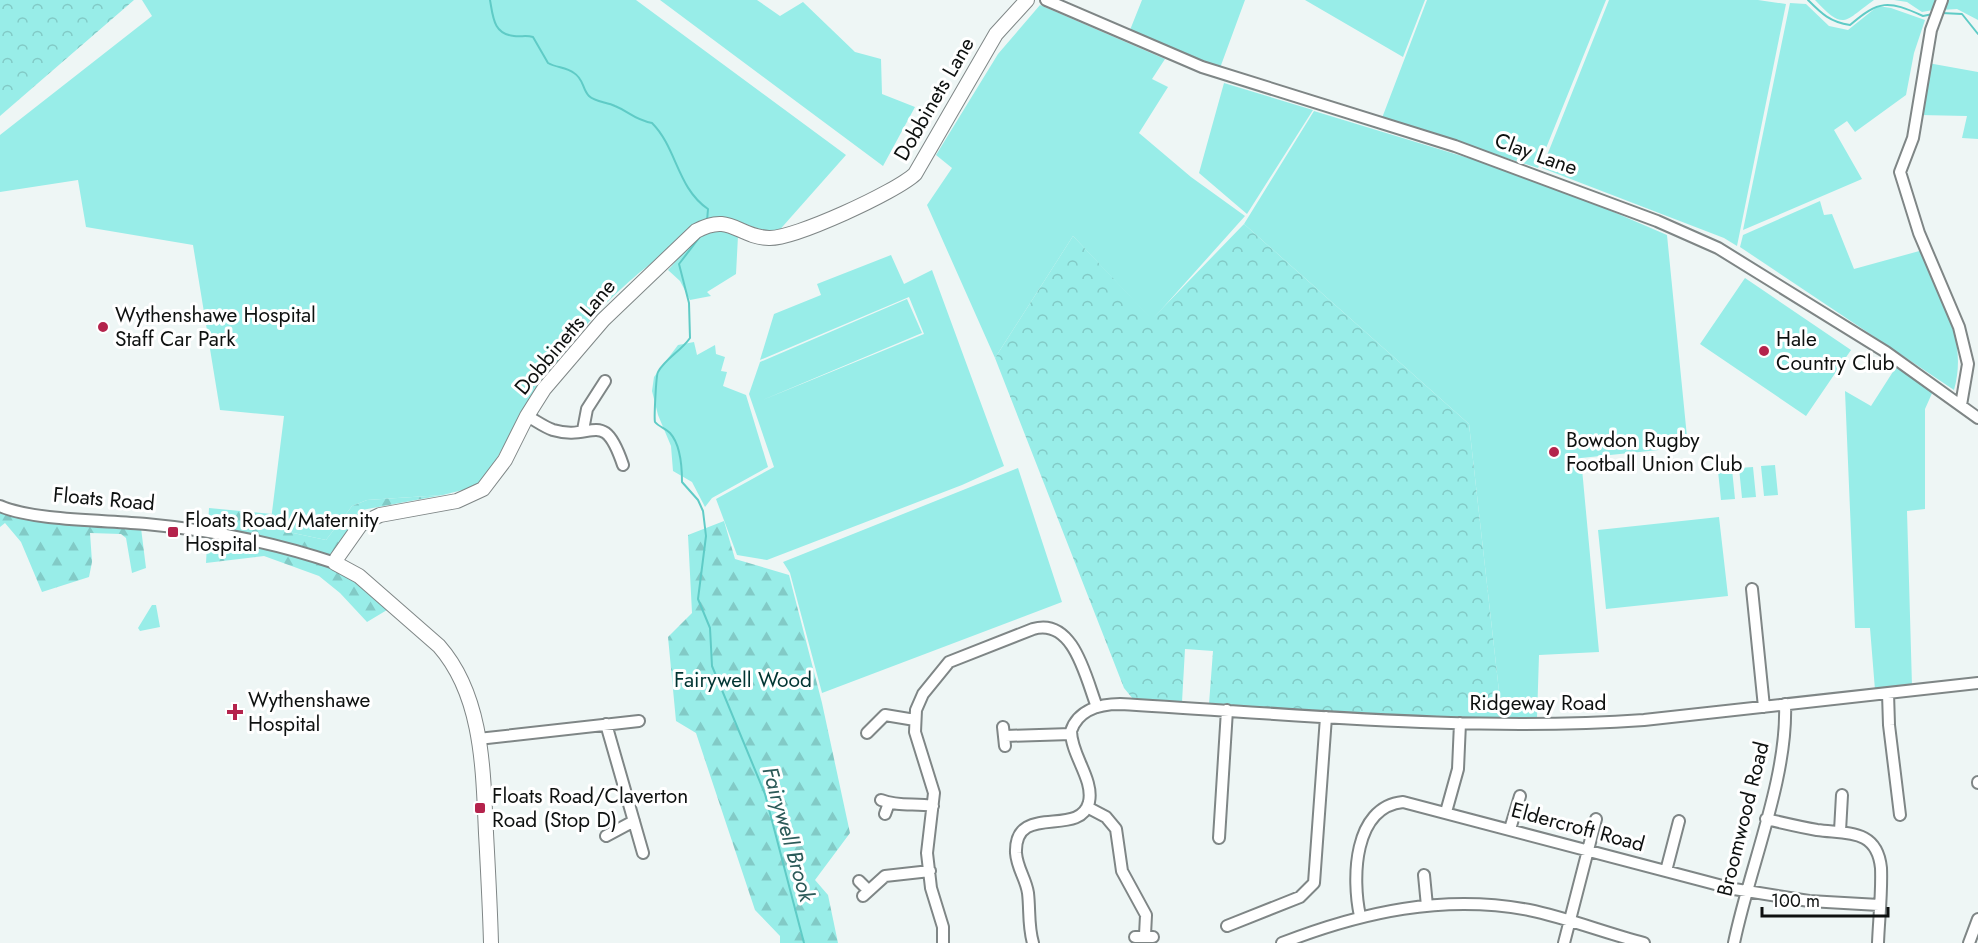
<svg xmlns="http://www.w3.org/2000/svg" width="1978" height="943" font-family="Jost,sans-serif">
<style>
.grass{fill:#98ede8}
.forest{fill:url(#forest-firs)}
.park{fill:url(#park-crowns)}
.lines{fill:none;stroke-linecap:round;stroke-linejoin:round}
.stream{stroke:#5fcbc6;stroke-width:2}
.street-casing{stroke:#7f8686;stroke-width:14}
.secondary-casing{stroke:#7f8686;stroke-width:16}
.street{stroke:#fff;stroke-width:10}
.secondary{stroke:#fff;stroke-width:14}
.poi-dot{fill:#b4234c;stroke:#fff;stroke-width:2}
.labels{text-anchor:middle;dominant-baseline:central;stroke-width:6;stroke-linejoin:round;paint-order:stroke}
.street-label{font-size:21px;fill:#0e1110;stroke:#fff}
.poi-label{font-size:21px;fill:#0e1110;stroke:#fff;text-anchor:start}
.park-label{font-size:21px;fill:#003432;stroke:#fff}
.water-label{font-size:22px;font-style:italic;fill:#2b5a58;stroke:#fff}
</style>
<defs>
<pattern id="forest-firs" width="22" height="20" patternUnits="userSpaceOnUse" patternTransform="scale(1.5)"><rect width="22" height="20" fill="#98ede8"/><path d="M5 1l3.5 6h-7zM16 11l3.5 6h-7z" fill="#82cac6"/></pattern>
<pattern id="park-crowns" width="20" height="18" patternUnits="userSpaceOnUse" patternTransform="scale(1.5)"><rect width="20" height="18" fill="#98ede8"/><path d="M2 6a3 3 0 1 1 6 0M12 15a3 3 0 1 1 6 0" fill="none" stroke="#82cac6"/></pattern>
</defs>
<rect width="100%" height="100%" fill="#eef6f5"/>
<path class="grass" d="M142,0H636L846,155L776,234L729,219C710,229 690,237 672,249C586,304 530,397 482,485L443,495L367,500L352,506L326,540L270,528L284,416L220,410L193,245L86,227L78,180L0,192V135L152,16Z
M660,0H757L780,16L803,2L855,52L881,59L882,94L915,107L883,166Z
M1142,0H1245L1220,68L1130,30Z
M1305,0H1425L1403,57Z
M1427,0H1606L1538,168L1382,118Z
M1609,0H1758L1786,4L1737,246L1724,238L1542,168Z
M1815,0H1874C1844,21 1845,32 1815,0Z
M1894,0H1938L1933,10L1922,12L1907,2Z
M1946,0H1978V20L1957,9L1941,10Z
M1790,3L1806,4L1829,26L1848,30L1878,6L1891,8L1925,20L1914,53L1906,95L1855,132L1847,121L1834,130L1862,179L1743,230Z
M1040,5L1165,59L1152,79L1168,87L1139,133L1191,177L1245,216L1152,320L1073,236L995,358L927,205L952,168L936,155L998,54Z
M1928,63L1978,72V139L1962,138L1967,116L1920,115Z
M1224,83L1313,110L1247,214L1199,173Z
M1314,111L1501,168L1574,195L1667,235L1688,447L1581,458L1599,652L1539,655L1537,718H1502L1469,424L1244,224Z
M1820,201L1824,215L1832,214L1854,269L1923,250C1942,295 1968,341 1954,390L1740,247L1743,235Z
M719,230L738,236L736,274L707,292L711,296L690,300L680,281L668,270C683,254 696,232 719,230Z
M891,255L904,284L932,270L1004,466L962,485L767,560L737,555L716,499L774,467L749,394L760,362L907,299L922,333L753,404L924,334L909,297L760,360L774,314L821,295L817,284Z
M1745,278L1851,350L1806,416L1700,344Z
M694,342L697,355L715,345L716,354L725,357L721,371L727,372L723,386L746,395L768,467L712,498L705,507L692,482L673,471L671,446L658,415L652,391L654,377L678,345Z
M1896,367L1933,391L1925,409V509L1907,511L1912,686L1875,690L1870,628H1855L1845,391L1871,406Z
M1775,465L1778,495L1764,496L1761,466Z
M1753,467L1756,497L1742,498L1739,468Z
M1018,468L1062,602L822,693L790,573L783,562Z
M1732,469L1735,499L1721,500L1718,471Z
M1719,517L1728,596L1606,609L1598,530Z
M152,605H156L160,627L140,631L138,628Z"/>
<path class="forest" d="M443,495L362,510L333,551V568L359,584L387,610L367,622L340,593L319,576L264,556L206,563L209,508L272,514L270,528L326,540L352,506L367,500Z
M0,512L54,521L141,528L146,568L132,573L126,538L121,534L90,533L92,562L89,577L42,592L21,542L5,523L0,527Z
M724,521L735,559L789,575L822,703L850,833L815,880L828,895L838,943H780V936L755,910L696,733L676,721L668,637L692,613L688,535Z"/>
<path class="park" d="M0,0H134L0,116Z
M1244,224L1469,424L1502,718L1441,717L1209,704L1213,651L1185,649L1182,702L1133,699L1124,688L995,358L1073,236L1152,319Z"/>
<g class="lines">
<path class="stream" d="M490,0C493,16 493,34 514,36C521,37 526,35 533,37L548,63C557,68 566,67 574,73C584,79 582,89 589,96C595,102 607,102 615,106C630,112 633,119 652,123C677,148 677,188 708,209L707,221
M1808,0C1822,14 1830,22 1850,25C1879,0 1888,0 1923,16L1933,14
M1942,13L1962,14L1978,34
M702,234L679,264L689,303L690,338C681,351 665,359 658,372C656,375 654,419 655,422C658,426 666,429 670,433C681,445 682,467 682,482L698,500L703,511L706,536L698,599L710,628L712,666L765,794L804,943"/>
<g class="street-casing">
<path id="street" d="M1046,0L1202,67L1455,146L1657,221L1718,248L1886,352L1978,418
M1942,0L1931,30L1913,138L1900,172L1919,233L1959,327L1968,364L1961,405
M527,416C535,420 544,427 553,430C593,442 603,406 623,465
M583,430L587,409L605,381
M0,506C34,521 107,520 146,524C211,530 273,542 335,563
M1752,589L1764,707
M1888,693L1889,725L1900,815
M606,724L643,853
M1003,727L1005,746
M867,733L885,715L915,720
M1005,736L1071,734
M478,739L639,721
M1978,783V782
M881,800C899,807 914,803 933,806
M1087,807L1106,817L1116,829L1122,871L1146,915L1145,935
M1446,812L1458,769L1460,723
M885,814L889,803
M1766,819C1783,823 1800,827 1817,830C1846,834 1877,828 1881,868C1882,893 1879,918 1878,943
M1510,829L1520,796
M1840,831L1842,795
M606,836L634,821
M1219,838L1227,710
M1666,871L1679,821
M1424,875L1427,906
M859,881L868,890
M863,896L885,876L930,871
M1360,916C1352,879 1353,807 1403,802L1734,889L1809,901L1879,905
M1227,926L1300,897L1314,883L1326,717
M1135,937H1153
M943,943V927L931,888L927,853L934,793L915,732L916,710L923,694L949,662L1033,629C1074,617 1086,679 1097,707
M1033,943C1028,926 1030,910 1028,893C1026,879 1017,868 1016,853C1014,801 1080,839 1089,802C1094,779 1071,755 1071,731C1078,710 1100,704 1120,704C1294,714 1470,732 1644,720L1978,683
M1282,943C1362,912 1443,894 1529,910C1568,918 1605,933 1644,943
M1564,943L1596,819
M1734,943C1749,869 1788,778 1785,704
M1969,943L1978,919"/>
</g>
<g class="secondary-casing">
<path id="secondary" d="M491,943C490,906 488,870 486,833C483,770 483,696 439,646L359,576L335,563L337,558L361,524L380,515L457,501L483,489L505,460L527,416L544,389L603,320L696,231C731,212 737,237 769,238C794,239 896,192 915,174L996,34L1027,0"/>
</g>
<use href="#street" class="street"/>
<use href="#secondary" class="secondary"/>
</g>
<g class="poi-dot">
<circle cx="103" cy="327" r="6"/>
<circle cx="1764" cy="351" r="6"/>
<circle cx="1554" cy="452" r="6"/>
<rect x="167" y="526" width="12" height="12" rx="3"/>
<path d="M232 703h6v6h6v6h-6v6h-6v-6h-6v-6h6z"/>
<rect x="474" y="802" width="12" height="12" rx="3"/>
</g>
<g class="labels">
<g class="street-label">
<text transform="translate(934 99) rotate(-60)">Dobbinets Lane</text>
<text transform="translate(1536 154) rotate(20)">Clay Lane</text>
<text transform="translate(565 337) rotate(-50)">Dobbinetts Lane</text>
<text transform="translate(104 499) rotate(5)">Floats Road</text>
<text x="1538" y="703">Ridgeway Road</text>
<text transform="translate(1743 819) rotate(-76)">Broomwood Road</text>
<text transform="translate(1578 827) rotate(15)">Eldercroft Road</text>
</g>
<g class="poi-label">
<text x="115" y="315">Wythenshawe Hospital<tspan x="115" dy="24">Staff Car Park</tspan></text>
<text x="1776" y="339">Hale<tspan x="1776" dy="24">Country Club</tspan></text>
<text x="1566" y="440">Bowdon Rugby<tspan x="1566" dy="24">Football Union Club</tspan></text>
<text x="185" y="520">Floats Road/Maternity<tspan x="185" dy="24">Hospital</tspan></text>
<text x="248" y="700">Wythenshawe<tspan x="248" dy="24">Hospital</tspan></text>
<text x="492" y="796">Floats Road/Claverton<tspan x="492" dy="24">Road (Stop D)</tspan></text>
</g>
<g class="park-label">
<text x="743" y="680">Fairywell Wood</text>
</g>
<g class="water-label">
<text transform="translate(789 834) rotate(74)">Fairywell Brook</text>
</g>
</g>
<path d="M1762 907v9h126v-9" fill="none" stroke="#0e1110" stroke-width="3"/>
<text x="1771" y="907" font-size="18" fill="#0e1110" stroke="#ffffff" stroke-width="4.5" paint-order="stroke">100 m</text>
</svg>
